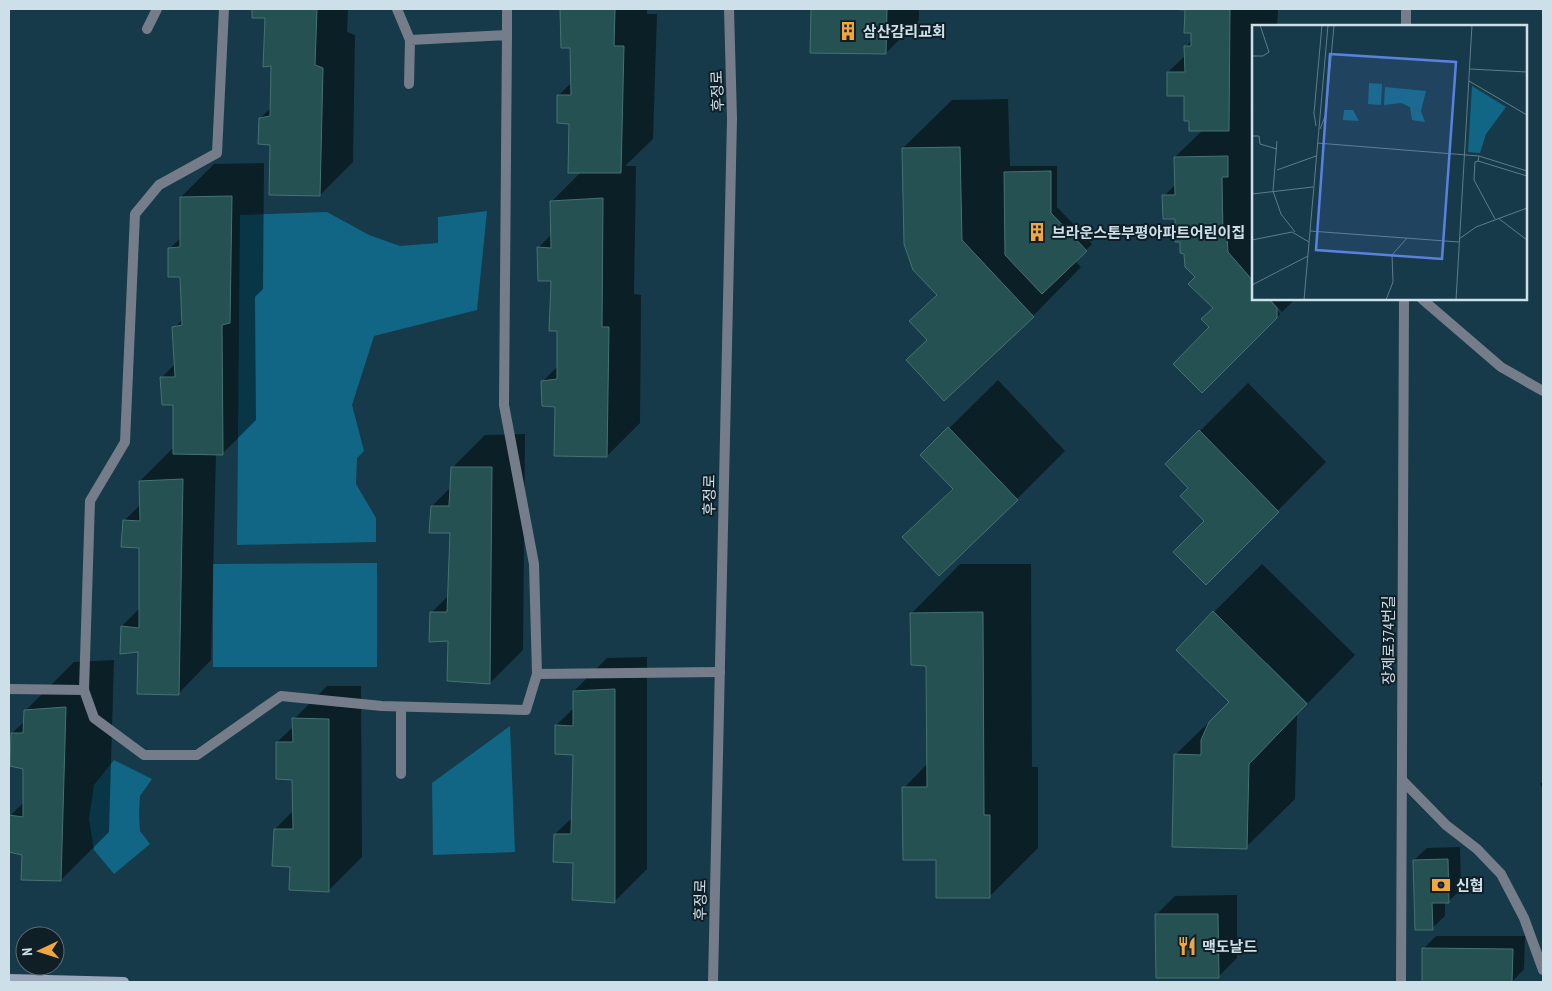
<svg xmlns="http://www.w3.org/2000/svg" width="1552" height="991" font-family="'PT Sans Narrow','Noto Sans KR',sans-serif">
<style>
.green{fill:#116685}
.shadow{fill:#0007}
.building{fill:#255152;stroke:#467273}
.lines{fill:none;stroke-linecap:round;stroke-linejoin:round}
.service{stroke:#767d8a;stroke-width:10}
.minor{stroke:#767d8a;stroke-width:10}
.secondary{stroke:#9aa6bb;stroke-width:10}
.labels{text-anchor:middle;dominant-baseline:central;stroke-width:4;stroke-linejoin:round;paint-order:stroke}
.poi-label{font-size:15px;font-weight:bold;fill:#cde0ea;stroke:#101f26;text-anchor:start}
.street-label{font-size:15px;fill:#cde0ea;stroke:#101f26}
.inset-road{fill:none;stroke:#5f7c89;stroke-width:1}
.view{fill:#5b81de;fill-opacity:0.15;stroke:#5b81de;stroke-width:2.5}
.inset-edge{fill:none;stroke:#cde0ea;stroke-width:2.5}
</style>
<rect width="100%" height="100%" fill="#163a49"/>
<path class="green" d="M487,211L477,310L374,336L352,405L364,451L357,458L356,484L376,518V542L237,545L240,215L327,212L369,235L400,246L438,243V217Z
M377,563V667H213V564Z
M510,726L515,852L433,855L432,783Z
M114,760L152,779L140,796L139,813L140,831L150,844L114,874L94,850L89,819L94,785Z"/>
<path class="shadow" d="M253,9H348L347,32L355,35L353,162L320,195L271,144L260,118L272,107V65L266,16L254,17Z
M561,9H647V14H657L653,139L625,166H636L634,294L641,295L640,423L607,456L556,406L542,382L558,366V330L552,279L538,248L552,234V201L581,172L570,123L558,96L572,82L571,46H562Z
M812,9H919V20L886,53L811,52Z
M1172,9H1278L1277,26H1253V105L1250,108H1253V299H1267L1280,314L1282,312L1270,299H1295L1202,392L1214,308L1196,277L1186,252L1176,218L1164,196L1176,184L1175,157L1203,130L1186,95L1168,72L1186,55V47L1192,40L1186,9Z
M1008,99L1010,166H1057V207L1092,244L1075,261L1081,267L1033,316L928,340L938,294L903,148L952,100Z
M264,163L263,289L255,297L256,420L223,453H216L211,660L178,694L139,651L121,652L122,626L140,608L141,547L125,520L141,504L140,481L173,448L174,403L161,378L176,363L174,328L183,319L181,276L169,249L182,237L181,197L214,164Z
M998,380L1065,451L1017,499L904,537L953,488L922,455Z
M1248,383L1326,462L1206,583V521L1190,487L1167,464Z
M525,434L523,650L490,683L449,640L431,613L449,595L452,532L432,506L451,487L452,468L485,435Z
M960,564H1031L1032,767H1038V848L990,896L937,859L904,788L928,763L927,664L912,613Z
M1262,564L1355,655L1308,703L1267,663L1265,664L1297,714L1295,799L1246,847L1175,755L1230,702L1214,612Z
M647,657V869L614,902L574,862L555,834L573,817L574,753L556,725L574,708V691L607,658Z
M114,660L109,832L61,880L23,854L10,816L25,801V768L12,733L25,721V711L74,662Z
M327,686H361L362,857L329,890L291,866L275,829L294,810V779L277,742L294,726V719Z
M1543,781V789L1540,784Z
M1460,847L1461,889L1448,902H1445V916L1432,928L1414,860L1427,848Z
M1237,895V958L1218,977L1156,915L1175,896Z
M1436,936H1525L1524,969L1512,982L1423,949Z"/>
<path class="building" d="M252,9H317L315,65L323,68L320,196L269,195L270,145L258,144L259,118L270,116L271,66L263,67L265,18H252Z
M560,9H615L614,46H624L621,173H568L569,124L557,123V95H571L570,48H561Z
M811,9H887L886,54L810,53Z
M1171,9H1230L1229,131H1189V121H1184V96H1167V72H1185L1184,46H1191V33H1184L1185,10Z
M960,147L962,240L1034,317L944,401L906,360L927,340L909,321L937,295L913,270L904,244L902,148Z
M1228,156V177H1222L1223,237H1227L1228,252L1253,281V299H1269L1277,308V318L1202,393L1173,364L1209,327L1201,319L1213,308L1188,284L1195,277L1185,267L1184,254L1180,253V242H1175V219H1163L1162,195H1175L1174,157Z
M1051,171V213L1087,251L1042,294L1005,255L1004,172Z
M232,196L230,323L222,325L223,455L173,454V405H162L160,377H175L172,327L182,325L180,277H168V248L180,247V197Z
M603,198L602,327H609L607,457L554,456L555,407L542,406L541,381L557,379V331H549L551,281H538L537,247L551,248L550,201Z
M948,427L1018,500L939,576L902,537L953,489L920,455Z
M1199,430L1279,512L1206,585L1173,552L1204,521L1180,496L1188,488L1165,464Z
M451,467H492L490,684L447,681L448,641L429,642L430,612H447L450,533H429L431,506H449Z
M183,479L179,695L137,694L138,652L120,654L121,626L139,628V548L121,547L123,520L140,521L139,481Z
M1213,611L1307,704L1249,764L1247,849L1172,847L1174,754L1201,755V740L1209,722L1229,702L1176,650Z
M983,612L984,815H990V898H936V860H903L902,787H927L926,666L911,665L910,613Z
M615,689V903L572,900L573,863L553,862L554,834H571L573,755L555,754V725L573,726V691Z
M66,707L61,881L21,880L22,855L9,852V815L23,817V769L10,766L11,733H23L24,710Z
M292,718L329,719V892L289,890L290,867L272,866L274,829H293L292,780L276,779V742H293Z
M1448,859L1449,903H1432L1433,930H1415L1413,860Z
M1155,914H1218L1219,978H1156Z
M1422,948L1513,949L1512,982H1422Z"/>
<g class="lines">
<path class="service" d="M224,9L217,153L159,185L135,214L125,442L90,501L84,690L94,718L144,755H197L281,696L382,706L526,710L537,674L720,672
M397,9L410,40L507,35V9
M147,29L157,9
M507,35L504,405L534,564L537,674
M409,84L410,40
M9,689L84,690
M401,774V707
M1402,780L1446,825L1477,849L1501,874L1524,918L1543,970"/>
<path class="minor" d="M1406,26V9
M1422,299L1501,367L1543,391
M713,982L732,119L729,9
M1401,982L1404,299"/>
<path class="secondary" d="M9,979L124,982"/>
</g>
<defs>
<g id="building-bare" transform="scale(1.5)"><path d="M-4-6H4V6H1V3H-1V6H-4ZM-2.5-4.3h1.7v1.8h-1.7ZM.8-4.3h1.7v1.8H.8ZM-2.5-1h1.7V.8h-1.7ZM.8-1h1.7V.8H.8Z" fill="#f1a63f" stroke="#101f26" stroke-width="2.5" paint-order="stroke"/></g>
<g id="bank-bare" transform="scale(1.5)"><path d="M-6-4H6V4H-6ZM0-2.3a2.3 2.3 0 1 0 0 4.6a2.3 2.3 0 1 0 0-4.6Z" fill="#f1a63f" stroke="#101f26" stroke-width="2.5" paint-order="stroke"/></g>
<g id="restaurant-bare" transform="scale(1.5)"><path d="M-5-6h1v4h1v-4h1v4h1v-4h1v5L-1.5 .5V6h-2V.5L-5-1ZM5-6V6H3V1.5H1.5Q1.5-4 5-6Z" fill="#f1a63f" stroke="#101f26" stroke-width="2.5" paint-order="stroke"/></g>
</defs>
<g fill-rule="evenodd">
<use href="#building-bare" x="848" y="31"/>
<use href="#building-bare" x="1037" y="232"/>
<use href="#bank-bare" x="1441" y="885"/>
<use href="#restaurant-bare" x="1187" y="946"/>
</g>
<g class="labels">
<g class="poi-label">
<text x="863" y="31">삼산감리교회</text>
<text x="1052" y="232">브라운스톤부평아파트어린이집</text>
<text x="1456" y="885">신협</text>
<text x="1202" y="946">맥도날드</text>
</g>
<g class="street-label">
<text transform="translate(717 91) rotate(-92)">후정로</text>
<text transform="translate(709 495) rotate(-89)">후정로</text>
<text transform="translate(1388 640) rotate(-90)">장제로374번길</text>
<text transform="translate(700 900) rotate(-89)">후정로</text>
</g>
</g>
<g transform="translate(1252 25)">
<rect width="275" height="275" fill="#163a49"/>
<path d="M117,58L130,59L129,80L116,79ZM220,61L254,82L234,109L228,128L216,127ZM133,62L174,66L169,86L173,97L160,95L158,82L149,78L132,80ZM92,85H101L107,96L91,95Z" fill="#116685"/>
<path class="inset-road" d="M0,31H11L17,27L8,0M218,44L275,47M217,56L275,90M64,101L62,88L70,0M68,104L74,89L82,0M0,111H7L8,119L25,124M25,116L21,166L29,189L43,207M65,118L227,131L275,146M227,131L226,136L223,137L222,155L243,194M226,136L275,151M25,145L64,131M0,169L61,162M246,193L275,215M58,206L207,217M207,214L224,202L275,183M0,215L40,207L57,217M0,260L56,231M52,275L76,0M134,275L141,257L140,230L155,213M204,275L220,0"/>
<path class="view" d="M78,29L204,37L190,234L64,225Z"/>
<rect width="275" height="275" class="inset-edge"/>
</g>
<rect width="1552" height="991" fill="none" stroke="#cde0ea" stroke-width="20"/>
<g transform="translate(40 951) rotate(266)"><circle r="24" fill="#101f26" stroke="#5c6c74"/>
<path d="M0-4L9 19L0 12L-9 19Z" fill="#f1a63f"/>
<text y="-8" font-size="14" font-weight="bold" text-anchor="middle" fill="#cde0ea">N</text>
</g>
</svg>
